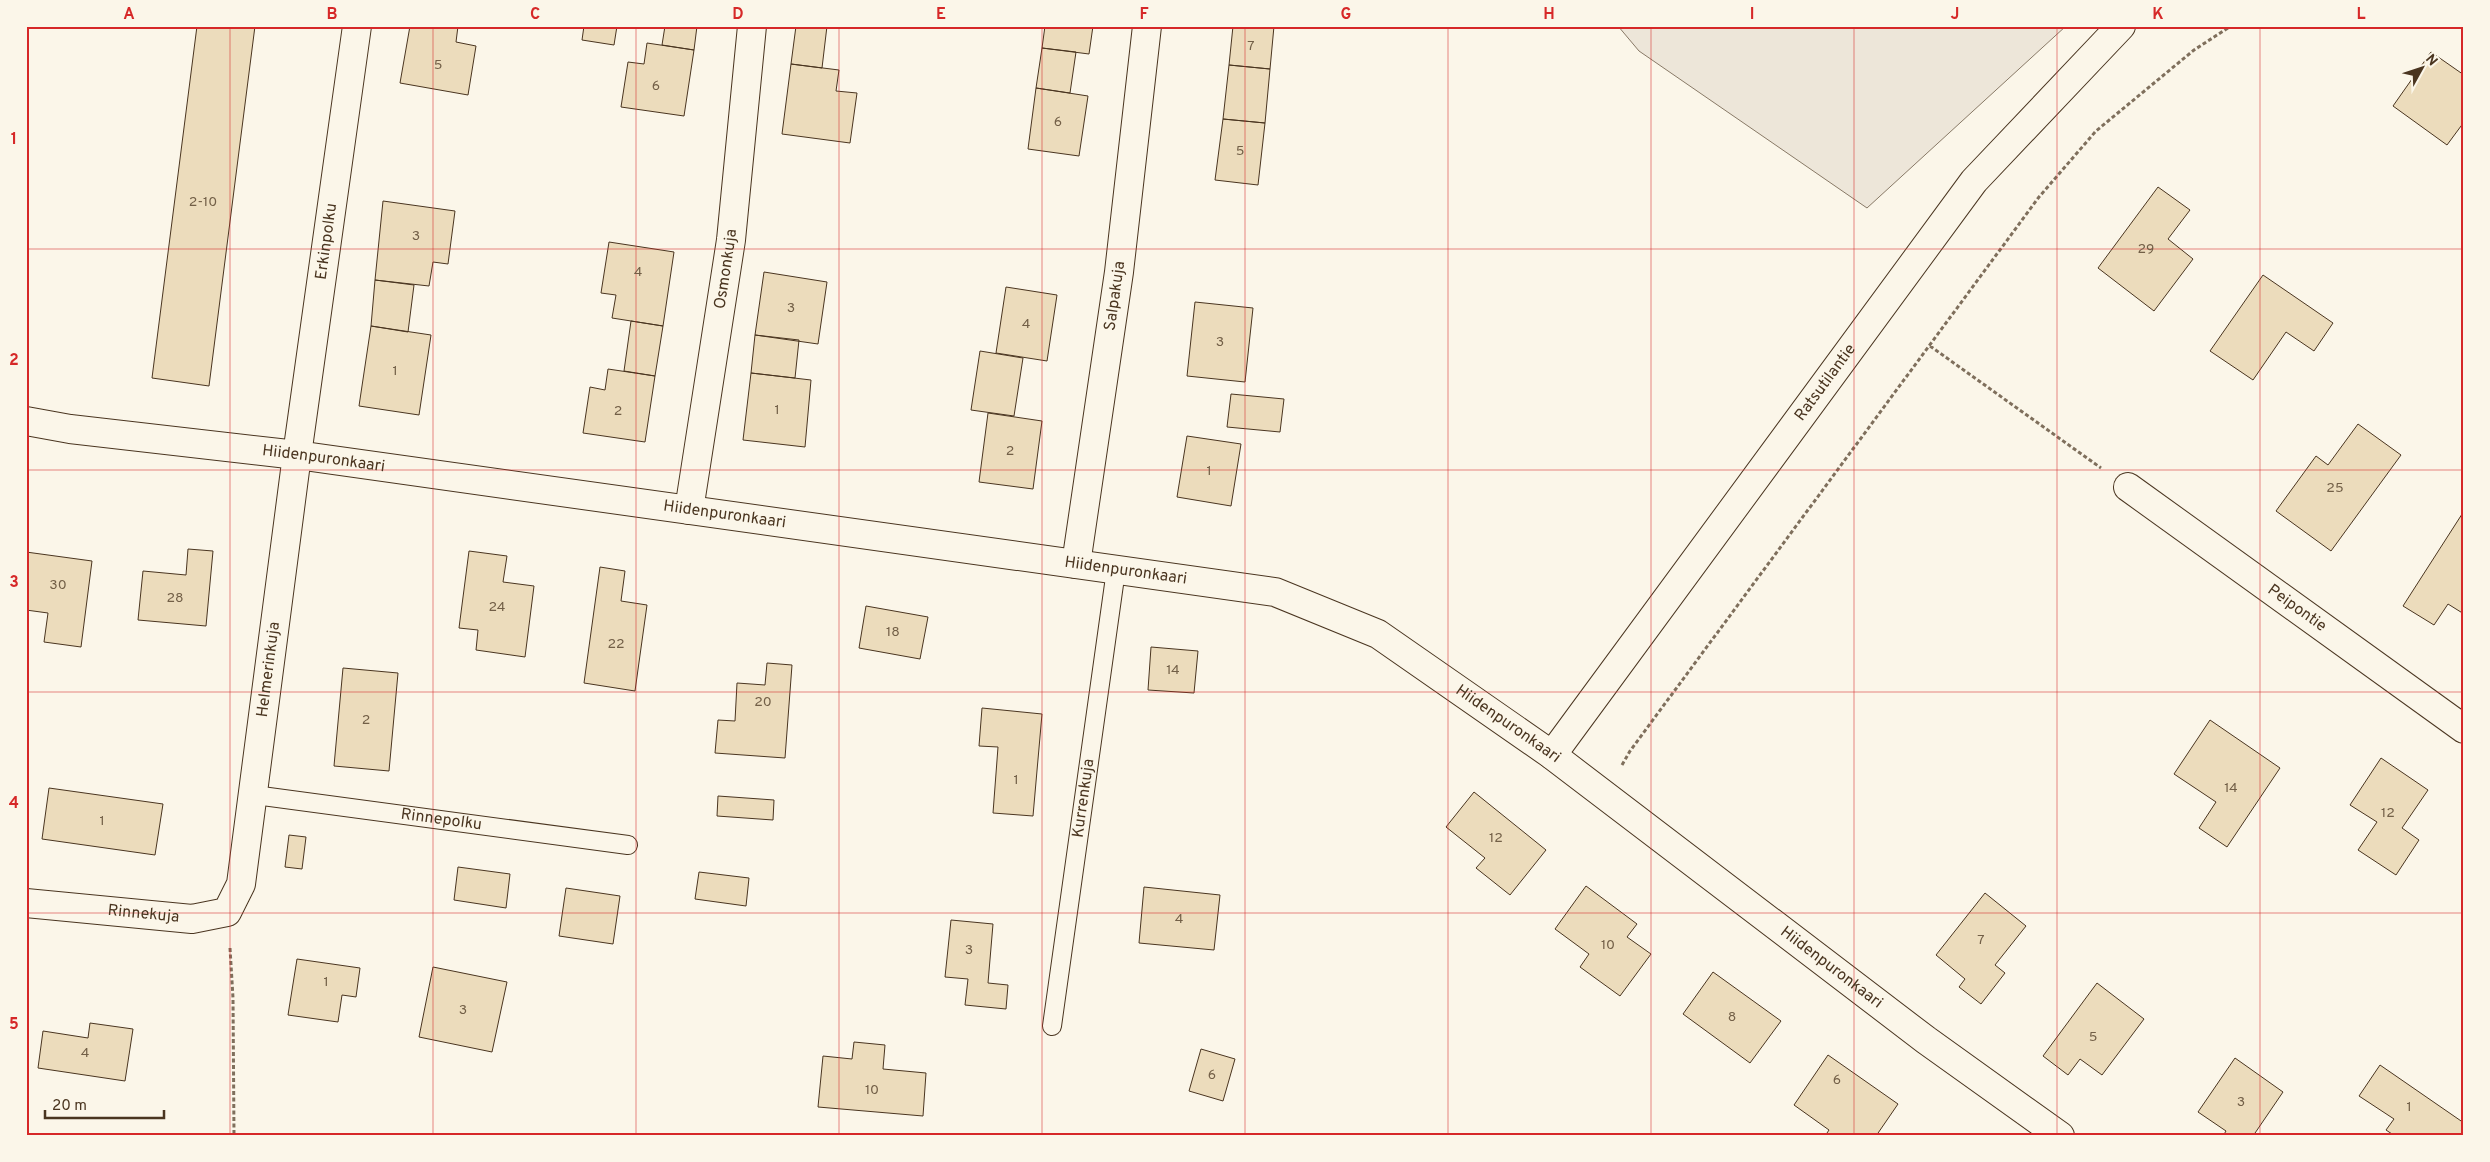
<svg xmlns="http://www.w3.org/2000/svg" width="2490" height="1162" font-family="Overpass,sans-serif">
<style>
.green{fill:#ede6d9;stroke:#887966}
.building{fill:#ecdcbc;stroke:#4a3520}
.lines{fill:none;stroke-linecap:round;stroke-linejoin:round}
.service-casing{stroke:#4a3520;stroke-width:20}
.minor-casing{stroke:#4a3520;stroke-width:30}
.path{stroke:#7f6f5c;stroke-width:3;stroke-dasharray:4 2.5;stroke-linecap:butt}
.service{stroke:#fbf6e9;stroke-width:18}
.minor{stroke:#fbf6e9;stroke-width:28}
.grid{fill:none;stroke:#d62828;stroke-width:1;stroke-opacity:0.55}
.labels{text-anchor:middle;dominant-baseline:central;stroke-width:4;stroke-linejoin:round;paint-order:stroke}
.number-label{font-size:14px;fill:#725f47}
.street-label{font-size:16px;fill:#4a3520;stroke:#fbf6e9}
.neatline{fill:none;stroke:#d62828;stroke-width:2}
.grid-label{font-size:16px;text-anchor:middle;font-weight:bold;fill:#d62828}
</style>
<rect width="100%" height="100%" fill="#fbf6e9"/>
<path class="green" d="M1618,26H2066L1867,208L1639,51Z"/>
<path class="building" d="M197,26H255L209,386L152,378Z
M410,26H458L456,42L476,46L468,95L400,83Z
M584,26H617L614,45L582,40Z
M665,26H697L694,50L662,45Z
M796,26H827L822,68L791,64Z
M1045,26H1093L1089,54L1042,48Z
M1233,26H1274L1270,69L1229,65Z
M647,43L694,50L684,116L621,107L628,62L644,64Z
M1042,48L1076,52L1070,93L1036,88Z
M2431,52L2464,75V122L2447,145L2393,106Z
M791,64L839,70L836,91L857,93L850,143L782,134Z
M1229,65L1270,69L1265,123L1223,119Z
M1036,88L1088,96L1079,156L1028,149Z
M1223,119L1265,123L1258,185L1215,180Z
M2158,187L2190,210L2168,239L2193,259L2154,311L2098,268Z
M383,201L455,211L448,264L433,262L429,286L375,280Z
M609,242L674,252L663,326L612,318L616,295L601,293Z
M764,272L827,282L818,344L755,335Z
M2263,275L2333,323L2314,351L2286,332L2253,380L2210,351Z
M375,280L414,285L408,332L371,326Z
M1006,287L1057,295L1047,361L996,353Z
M1195,302L1253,308L1245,382L1187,376Z
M631,321L663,326L655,376L624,371Z
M371,326L431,335L419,415L359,406Z
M755,335L799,340L795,378L751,373Z
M980,351L1023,358L1014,416L971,410Z
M608,369L655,376L645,442L583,433L590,387L605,390Z
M751,373L811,380L805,447L743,440Z
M1231,394L1284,399L1280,432L1227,427Z
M988,413L1042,421L1033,489L979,482Z
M2358,424L2401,455L2331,551L2276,511L2316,456L2328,465Z
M1187,436L1241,444L1231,506L1177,497Z
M2464,511V614L2448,604L2434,625L2403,606Z
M188,549L213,551L206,626L138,620L143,571L186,575Z
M469,551L507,556L503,582L534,586L525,657L476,650L478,630L459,628Z
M26,552L92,561L81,647L44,642L48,613L26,610Z
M600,567L625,571L621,601L647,605L635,691L584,683Z
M866,606L928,617L920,659L859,648Z
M1151,647L1198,651L1194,693L1148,690Z
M767,663L792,665L785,758L715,753L718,720L735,721L737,683L765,685Z
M343,668L398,673L389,771L334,766Z
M982,708L1042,714L1033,816L993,813L998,747L979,746Z
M2210,720L2280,768L2227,847L2199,828L2216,802L2174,774Z
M2381,758L2428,790L2402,828L2419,840L2396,875L2358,850L2377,822L2350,805Z
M49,788L163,804L155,855L42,839Z
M1474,792L1546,850L1510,895L1476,868L1485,858L1446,827Z
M718,796L774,800L773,820L717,816Z
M289,835L306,837L302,869L285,867Z
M458,867L510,874L506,908L454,900Z
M699,872L749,878L746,906L695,899Z
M1586,886L1637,924L1627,937L1651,954L1620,996L1580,967L1589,954L1555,929Z
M1144,887L1220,895L1214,950L1139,943Z
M566,888L620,896L613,944L559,936Z
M1985,893L2026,926L1995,965L2005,973L1981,1004L1959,987L1965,979L1936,955Z
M951,920L993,924L988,983L1008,985L1006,1009L965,1005L968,979L945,977Z
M297,959L360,968L356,997L342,995L338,1022L288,1015Z
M433,967L507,982L492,1052L419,1037Z
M1713,972L1781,1021L1750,1063L1683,1014Z
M2097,983L2144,1019L2102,1075L2080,1059L2068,1075L2043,1056Z
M90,1023L133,1029L125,1081L38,1068L43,1031L88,1038Z
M854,1042L885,1045L883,1069L926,1073L923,1116L818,1107L823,1056L852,1059Z
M1201,1049L1235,1059L1223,1101L1189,1091Z
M1828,1055L1898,1104L1876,1136H1825L1829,1130L1794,1105Z
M2235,1058L2283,1092L2253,1136H2223L2226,1131L2198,1112Z
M2380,1065L2464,1123V1136H2395L2386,1130L2394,1119L2359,1096Z"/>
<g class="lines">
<g class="service-casing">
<g id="service">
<path id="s1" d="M254,795L628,845"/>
<path id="s2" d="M1052,1026L1116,570"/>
</g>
</g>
<g class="minor-casing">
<g id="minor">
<path id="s3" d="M26,421L70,429L297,455L1275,592L1378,634L1552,755L1926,1040L2060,1136"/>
<path id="s4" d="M2128,487L2464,729"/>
<path id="s5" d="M689,510L731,240L752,26"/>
<path id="s6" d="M1076,564L1119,272L1147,26"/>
<path id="s7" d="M1552,755L1974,181L2121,26"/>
<path id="s8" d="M26,903L192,919L227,912L241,884L297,455L357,26"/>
</g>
</g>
<path class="path" d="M1930,346L2101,468
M1622,765L1630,751L2039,197L2096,131L2194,50L2231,26
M230,948L233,998L234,1136"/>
<use href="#service" class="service"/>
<use href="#minor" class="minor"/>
</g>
<path class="grid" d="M230,26V1136M433,26V1136M636,26V1136M839,26V1136M1042,26V1136M1245,26V1136M1448,26V1136M1651,26V1136M1854,26V1136M2057,26V1136M2260,26V1136M26,249H2464M26,470H2464M26,692H2464M26,913H2464"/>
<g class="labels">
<g class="number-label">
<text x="1251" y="46">7</text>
<text x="438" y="65">5</text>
<text x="656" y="86">6</text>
<text x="1058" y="122">6</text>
<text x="1240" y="151">5</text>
<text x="203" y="202">2-10</text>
<text x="416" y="236">3</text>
<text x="2146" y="249">29</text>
<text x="638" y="272">4</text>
<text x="791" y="308">3</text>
<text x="1026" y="324">4</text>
<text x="1220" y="342">3</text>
<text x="395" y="371">1</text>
<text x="777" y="410">1</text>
<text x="618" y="411">2</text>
<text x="1010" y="451">2</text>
<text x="1209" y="471">1</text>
<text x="2335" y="488">25</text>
<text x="58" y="585">30</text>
<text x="175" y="598">28</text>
<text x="497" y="607">24</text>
<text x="893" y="632">18</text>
<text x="616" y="644">22</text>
<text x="1173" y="670">14</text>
<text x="763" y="702">20</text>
<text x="366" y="720">2</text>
<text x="1016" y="780">1</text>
<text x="2231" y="788">14</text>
<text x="2388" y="813">12</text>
<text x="102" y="821">1</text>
<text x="1496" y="838">12</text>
<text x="1179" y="919">4</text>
<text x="1981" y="940">7</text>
<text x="1608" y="945">10</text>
<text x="969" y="950">3</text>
<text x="326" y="982">1</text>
<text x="463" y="1010">3</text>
<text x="1732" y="1017">8</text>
<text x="2093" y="1037">5</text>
<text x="85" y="1053">4</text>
<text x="1212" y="1075">6</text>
<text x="1837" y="1080">6</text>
<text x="872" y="1090">10</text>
<text x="2241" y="1102">3</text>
<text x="2409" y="1107">1</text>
</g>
<g class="street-label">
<text stroke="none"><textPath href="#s8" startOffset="882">Erkinpolku</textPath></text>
<text stroke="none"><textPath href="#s5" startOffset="244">Osmonkuja</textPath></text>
<text stroke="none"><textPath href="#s6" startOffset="271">Salpakuja</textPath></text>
<text stroke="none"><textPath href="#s7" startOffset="462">Ratsutilantie</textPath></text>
<text stroke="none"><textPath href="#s3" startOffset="300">Hiidenpuronkaari</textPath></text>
<text stroke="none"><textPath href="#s3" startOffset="705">Hiidenpuronkaari</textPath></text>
<text stroke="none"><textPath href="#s3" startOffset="1110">Hiidenpuronkaari</textPath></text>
<text stroke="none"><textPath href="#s4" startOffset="208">Peipontie</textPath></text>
<text stroke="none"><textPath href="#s8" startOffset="450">Helmerinkuja</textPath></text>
<text stroke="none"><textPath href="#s3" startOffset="1530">Hiidenpuronkaari</textPath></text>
<text stroke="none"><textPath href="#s2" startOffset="230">Kurrenkuja</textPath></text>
<text stroke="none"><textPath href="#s1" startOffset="189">Rinnepolku</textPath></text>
<text stroke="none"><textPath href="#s8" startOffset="118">Rinnekuja</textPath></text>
<text stroke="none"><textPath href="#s3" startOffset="1935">Hiidenpuronkaari</textPath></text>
</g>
</g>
<rect width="2490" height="1162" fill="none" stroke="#fbf6e9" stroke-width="55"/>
<g transform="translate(2422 68) rotate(50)" stroke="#fbf6e9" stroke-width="4" paint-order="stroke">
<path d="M0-4L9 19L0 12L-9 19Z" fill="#4a3520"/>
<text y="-8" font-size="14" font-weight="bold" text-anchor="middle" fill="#4a3520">N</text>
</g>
<path d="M45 1110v8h119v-8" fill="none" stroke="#4a3520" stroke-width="2.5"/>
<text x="52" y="1110" font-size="15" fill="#4a3520" stroke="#fbf6e9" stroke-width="4" paint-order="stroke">20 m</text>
<rect x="28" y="28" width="2434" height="1106" class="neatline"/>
<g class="grid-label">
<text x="129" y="19">A</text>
<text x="332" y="19">B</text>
<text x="535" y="19">C</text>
<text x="738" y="19">D</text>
<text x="941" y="19">E</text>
<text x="1144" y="19">F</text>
<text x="1346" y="19">G</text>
<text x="1549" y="19">H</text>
<text x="1752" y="19">I</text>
<text x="1955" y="19">J</text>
<text x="2158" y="19">K</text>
<text x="2361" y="19">L</text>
<text x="14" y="144">1</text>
<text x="14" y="365">2</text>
<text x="14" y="587">3</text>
<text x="14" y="808">4</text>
<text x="14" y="1029">5</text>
</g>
</svg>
